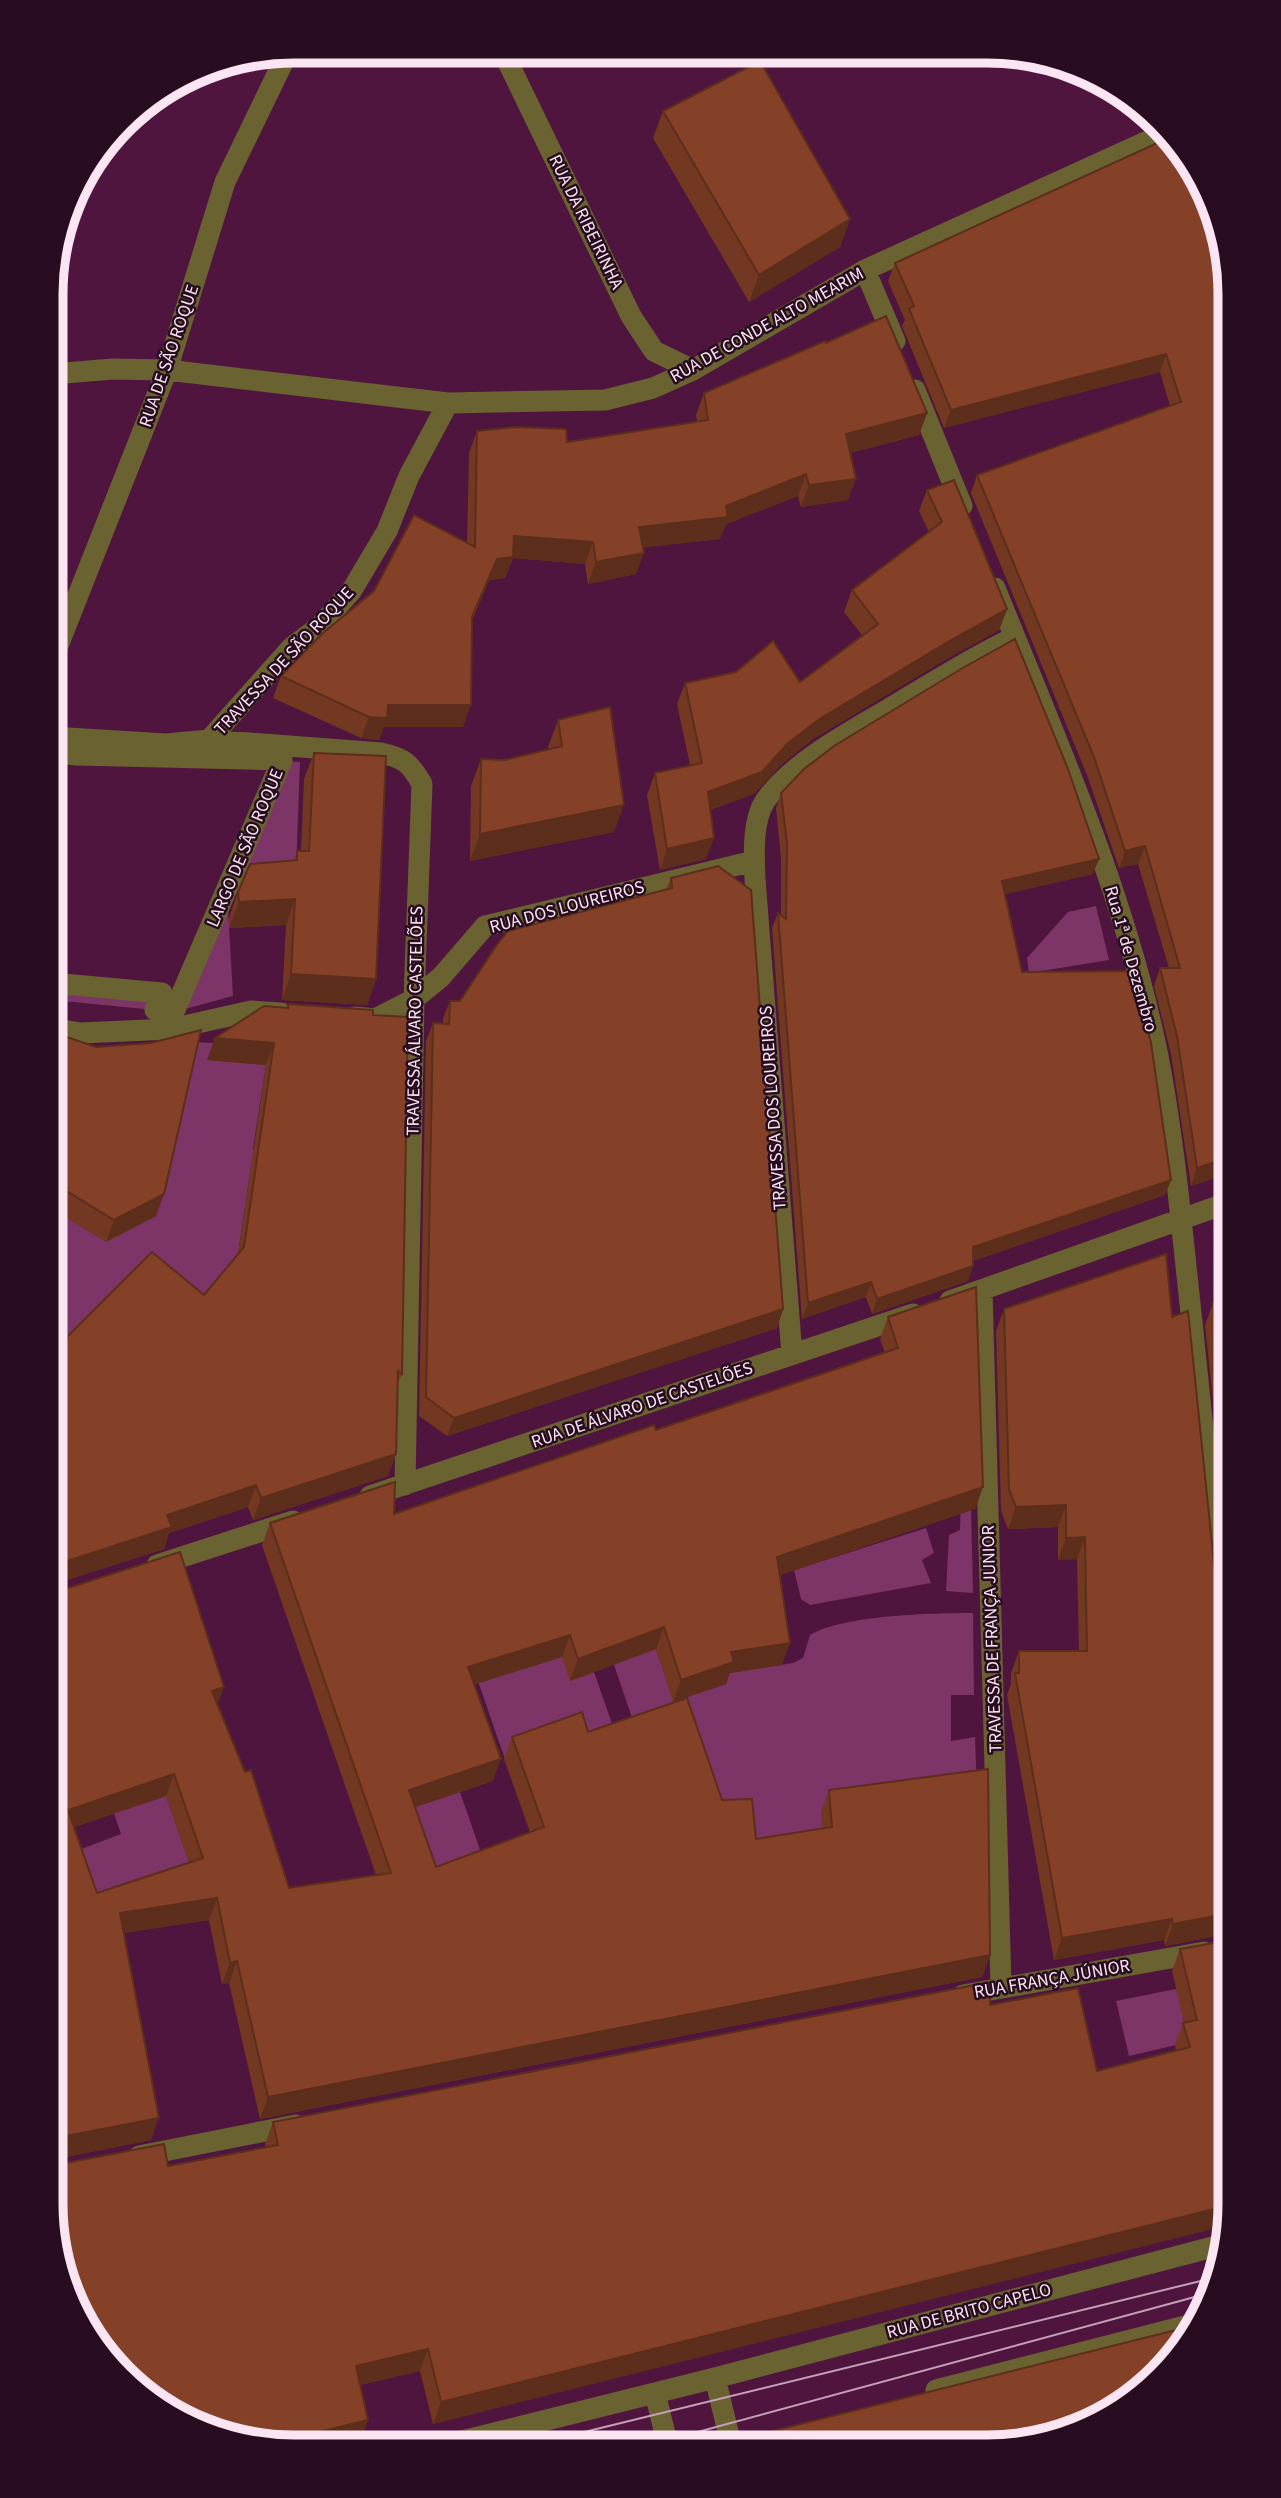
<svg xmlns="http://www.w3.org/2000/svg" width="1281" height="2498" font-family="'Source Sans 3',sans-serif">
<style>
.green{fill:#7c3566}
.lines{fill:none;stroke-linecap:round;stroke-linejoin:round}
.minor{stroke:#6a6331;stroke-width:21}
.tram{stroke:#c4a1b8;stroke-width:2}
.wall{fill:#723822;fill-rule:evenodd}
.shaded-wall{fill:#5d2e1b}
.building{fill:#854127;stroke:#5d2e1b;stroke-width:2;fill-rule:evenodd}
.labels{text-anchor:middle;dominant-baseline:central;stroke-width:5;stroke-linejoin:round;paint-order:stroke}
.street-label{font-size:18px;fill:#fce5f2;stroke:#270d1f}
.rim{fill:none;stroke:#fce5f2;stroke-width:9}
</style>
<rect width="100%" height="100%" fill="#4f153e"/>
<path class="green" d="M282,760L300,762L296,872L266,888L227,891L233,996L174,1012Z
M1096,906L1109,960L1029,973L1027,958L1068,912Z
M52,983L162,993L155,1010L52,1000Z
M195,1042L214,1043L266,1065L253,1149L277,1153L312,1195L250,1173L231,1302L52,1367V1209L106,1241Z
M1230,1253V1316L1220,1320L1215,1267L1222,1256Z
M970,1464L973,1593L946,1591L949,1535L960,1530L962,1465Z
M926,1528L934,1553L922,1560L931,1583L810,1605L801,1599L794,1570Z
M643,1612L674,1701L723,1674L793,1663L803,1658L810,1635C843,1615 933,1613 973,1613L974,1695H951V1741L975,1737L977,1791L824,1850L748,1861L646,1759L610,1653Z
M558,1645L594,1672L618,1741L531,1834L472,1664Z
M150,1749L202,1900L89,1915L68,1854L121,1834L98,1766Z
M446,1752L486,1867L439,1887L398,1767Z
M1176,1989L1226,2023L1230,2037V2126L1189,2042L1129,2056L1116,2001Z"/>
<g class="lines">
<path class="minor" d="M503,52L631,316L654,351L693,370
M865,270L895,341
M53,374L113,369L167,370L448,403L605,400L653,388L693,370L865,270L1163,134
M915,390L962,506
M995,588C1057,742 1125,893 1158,1056C1175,1144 1182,1233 1192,1322C1204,1445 1217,1568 1230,1691
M52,661L167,370L225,182L288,52
M52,737L166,744L209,740L381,753C404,758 410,763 422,784L414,999L405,1485
M209,740L292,647L321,625L352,590L387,531L409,476L448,403
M52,983L162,993L155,1010L174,1012L282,760L77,755L52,752
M355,1017L375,1019L414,999L441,977L485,926L754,861
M52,1028L80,1033L171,1029L251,1011L281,1013
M982,1290L1001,1987
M950,1301L1230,1202
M792,1355L755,879C754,856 752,821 765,801C792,763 846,734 885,711C928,685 970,659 1015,637
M370,1496L913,1314
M157,1565L293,1521
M963,1995L1204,1952
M139,2156L296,2125
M715,2378L731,2444
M936,2390L1197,2323
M655,2393L668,2446
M442,2446L715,2378L1224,2244"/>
<path class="tram" d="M527,2446L1217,2277
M646,2446L1213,2292"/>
</g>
<path class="wall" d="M663,111L850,219L840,247L749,302L653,138Z
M1217,216L1224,255L1221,256L1230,294V1173L1191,1186L1171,1054L1154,986L1160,968H1169L1138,864L1119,868L1087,775L971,493L977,475L1170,406L1160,372L944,428L902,326L905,320L888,281L895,263Z
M826,343L927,413L919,435L850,453L848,500L801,507L798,496L726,524L720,539L643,547L636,574L588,584L585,564L513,558L505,578L489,580L472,621L463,727H384L379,740L361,738L273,698L281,676L467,543L469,453L477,431L567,442L697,422L696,415L704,393Z
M927,490L1007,609L999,630L943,661L813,739L781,765L754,794L710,810L706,859L660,870L647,795L655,773L690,765L677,704L685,683L800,682L862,635L844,612L852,590L929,532L919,511Z
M558,720L614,832L470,861L471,786L481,759L505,760L549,749L548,747Z
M314,753L376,979L367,1005L282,1000L286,925L229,928V918L238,892L294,861L297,851H301L304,779Z
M781,793L1093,874L1005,894L1022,972L1171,1180L1165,1195L973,1261L968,1281L872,1314L866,1297L802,1319L772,928L778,913L781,915V858L776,808Z
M671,878L783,1309L777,1328L447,1436L419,1416L426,1041L433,1023H443V1019L450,1001H460L666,890Z
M288,1004L373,1015L402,1374L397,1385L396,1454L388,1476L253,1520L248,1507L169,1533L164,1549L51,1585L52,1352L204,1295L238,1254L266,1065L207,1060L215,1038L287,1008Z
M52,1032L156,1216L106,1242L52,1209Z
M1230,1297V1562L1205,1325L1213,1303Z
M1004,1309L1172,1317L1225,1670L1230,1677V1819L1223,1812L1226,1934L1165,1946L1164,1940L1054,1960L1007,1695L1011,1684V1673L1019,1651H1079L1077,1559L1058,1560V1527L1008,1529L1001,1511L996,1331Z
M888,1317L983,1487L975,1509L780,1575L782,1665L730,1673L726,1684L673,1702L656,1649L570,1681L562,1657L474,1684L493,1781L415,1807L436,1867L530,1832L504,1759L512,1737L588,1732L722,1800L756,1839L822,1829L821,1812L829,1790L990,1955L982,1977L260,2119L229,1983L222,1984L209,1920L124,1933L151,2140L51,2160V1587L224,1687L217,1705L289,1888L376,1875L262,1545L270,1523L394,1514L656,1430L885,1353L880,1339ZM166,1796L189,1863L97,1893L74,1827Z
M1230,1940V2220L433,2424L420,2371L360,2385L368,2420L360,2442L345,2445H262L61,2164L168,2166L266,2147L265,2144L273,2122L990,2005L1097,2071L1176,2051L1175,2045L1183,2023H1184L1172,1971L1180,1949Z"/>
<path class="shaded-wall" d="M850,219L840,247L749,302L759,275Z
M1222,241L1224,255L1211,261L1218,243Z
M1166,354L1160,372L944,428L951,410Z
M927,413L919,435L838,456L846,434Z
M806,474L798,496L726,524L720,539L632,549L639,527L726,506Z
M856,479L848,500L801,507L809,485Z
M514,536L593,542L585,564L513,558L505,578L489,580L464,639L472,617L497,559Z
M644,553L636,574L588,584L596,562Z
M1007,609L999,630L943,661L813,739L781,765L754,794L700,813L708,792L788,743L821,718L951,640Z
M388,705H471L463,727H384L379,740L361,738L369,717Z
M624,805L614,832L470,861L480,834Z
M714,838L706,859L660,870L667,849Z
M1145,846L1138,864L1119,868L1125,851Z
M1099,859L1093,874L997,896L1002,881Z
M295,899L286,925L229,928L239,902Z
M291,974L376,979L367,1005L282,1000Z
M215,1038L274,1043L266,1065L207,1060Z
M1230,1157V1173L1191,1186L1197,1168Z
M1171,1180L1165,1195L967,1263L973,1247Z
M164,1194L156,1216L106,1242L114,1220Z
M973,1266L968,1281L872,1314L877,1299Z
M871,1282L866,1297L802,1319L808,1303Z
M783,1309L777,1328L447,1436L454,1418Z
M396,1454L388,1476L253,1520L261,1498Z
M256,1485L248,1507L169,1533L164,1549L51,1585V1567L55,1565L167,1515Z
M983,1487L975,1509L769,1579L777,1557Z
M1066,1505L1058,1527L1008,1529L1016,1507Z
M1085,1537L1077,1559L1058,1560L1066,1538Z
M664,1627L656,1649L570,1681L578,1659Z
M570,1635L562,1657L460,1689L468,1667Z
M790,1643L782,1665L730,1673L726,1684L673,1702L681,1680L731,1652Z
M224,1687L216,1709L212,1691Z
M501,1759L493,1781L401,1812L409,1790Z
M174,1774L166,1796L60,1832L68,1810Z
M217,1898L209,1920L112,1935L120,1913Z
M1230,1913V1924L1226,1934L1165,1946L1173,1924Z
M1172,1919L1164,1940L1054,1960L1062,1938Z
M990,1955L982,1977L260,2119L268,2097Z
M237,1961L229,1983L222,1984L230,1963Z
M159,2118L151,2140L51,2160V2143L56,2138Z
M1230,2205L1229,2225L433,2424L441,2402Z
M428,2349L420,2371L348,2388L356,2366Z
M368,2420L360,2442L345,2445H266Z"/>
<path class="building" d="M760,61L850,219L759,275L663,111Z
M1166,139L1217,216L1222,241L1218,243L1228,278L1230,294V1157L1197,1168L1177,1036L1160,968H1180L1145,846L1125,851L1094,757L977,475L1181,402L1166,354L951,410L909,309L914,306L895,263Z
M886,316L927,413L846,434L856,479L809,485L806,474L726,506L728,517L639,527L644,553L596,562L593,542L514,536L513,557L497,559L472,617L471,705H388L387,718L369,717L281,676L324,632L374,591L414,515L475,547L477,431L516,427L566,429L567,442L708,420L704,393L825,341L826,343Z
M954,480L1007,609L951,640L821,718L788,743L762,772L708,792L714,838L667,849L655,773L702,763L685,683L736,672L773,641L800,682L878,624L852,590L942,522L927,490Z
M1015,639L1068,769L1099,859L1002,881L1022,972L1132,971L1151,1043L1171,1180L973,1247V1266L877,1299L871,1282L808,1303L778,913L786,919L787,843L781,793L804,769L834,746L961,669Z
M610,707L624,805L480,834L481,759L505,760L562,746L558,720Z
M314,753L386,756L376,979L291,974L295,899L239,902L238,892L250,864L297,860V851H309Z
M718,866L751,890L783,1309L454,1418L426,1397L433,1023L449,1024L450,1001H460L496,946L508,931L672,888L671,878Z
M288,1004L373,1010V1015L408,1017L402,1374L398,1371L396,1454L261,1498L256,1485L167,1515L172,1527L55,1565L51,1567L52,1352L152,1252L204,1295L244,1247L274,1043L215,1038L264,1006L288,1008Z
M201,1030L164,1194L114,1220L52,1182V1032L96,1047L151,1043Z
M1166,1254L1172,1317L1188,1311L1225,1670L1230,1677V1789L1220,1779L1230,1875V1913L1173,1924L1172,1919L1062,1938L1015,1673H1019V1651H1087L1085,1537L1066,1538V1505L1016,1507L1009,1489L1004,1309Z
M976,1287L983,1487L777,1557L790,1643L731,1652L734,1662L681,1680L664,1627L578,1659L570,1635L468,1667L501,1759L409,1790L436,1867L544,1827L512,1737L582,1712L588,1732L687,1698L722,1800L752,1799L756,1839L832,1827L829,1790L988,1769L990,1955L268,2097L237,1961L230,1963L217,1898L120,1913L159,2118L56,2138L51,2143V1587L62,1590L180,1552L224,1687L212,1691L245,1772L251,1770L289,1888L391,1873L270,1523L395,1482L394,1514L654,1425L656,1430L898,1348L888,1317ZM174,1774L203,1858L97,1893L68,1810Z
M1230,1297V1463L1213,1303Z
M1230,1940V2205L441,2402L428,2349L356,2366L368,2420L266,2445H262L187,2422L134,2387L64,2282L51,2204V2161L61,2164L164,2144L168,2166L278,2145L273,2122L990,1982V2005L1078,1988L1097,2071L1190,2047L1183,2023L1197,2020L1180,1949Z
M1196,2325L1180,2352L1122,2406L1065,2434L987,2447L713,2446Z"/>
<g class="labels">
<g class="street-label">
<text transform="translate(586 222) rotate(64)">RUA DA RIBEIRINHA</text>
<text transform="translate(767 325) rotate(-29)">RUA DE CONDE ALTO MEARIM</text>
<text transform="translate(169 356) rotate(-71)">RUA DE SÃO ROQUE</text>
<text transform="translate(284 661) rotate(-47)">TRAVESSA DE SÃO ROQUE</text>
<text transform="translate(245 848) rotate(-67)">LARGO DE SÃO ROQUE</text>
<text transform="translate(567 907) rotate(-15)">RUA DOS LOUREIROS</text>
<text transform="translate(1131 959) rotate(74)">Rua 1ª de Dezembro</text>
<text transform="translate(415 1021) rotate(-89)">TRAVESSA ÁLVARO CASTELÕES</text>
<text transform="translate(773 1108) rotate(-94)">TRAVESSA DOS LOUREIROS</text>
<text transform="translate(642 1405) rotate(-19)">RUA DE ÁLVARO DE CASTELÕES</text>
<text transform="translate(992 1639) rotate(-92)">TRAVESSA DE FRANÇA JUNIOR</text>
<text transform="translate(1052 1979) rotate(-10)">RUA FRANÇA JÚNIOR</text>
<text transform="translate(969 2311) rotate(-15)">RUA DE BRITO CAPELO</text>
</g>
</g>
<path d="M0 0H1281V2498H0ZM294 63H987A231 231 0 0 1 1218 294V2204A231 231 0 0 1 987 2435H294A231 231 0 0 1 63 2204V294A231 231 0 0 1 294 63Z" fill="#270d1f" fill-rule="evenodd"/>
<path class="rim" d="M294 63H987A231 231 0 0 1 1218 294V2204A231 231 0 0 1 987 2435H294A231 231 0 0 1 63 2204V294A231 231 0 0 1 294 63Z"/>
</svg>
